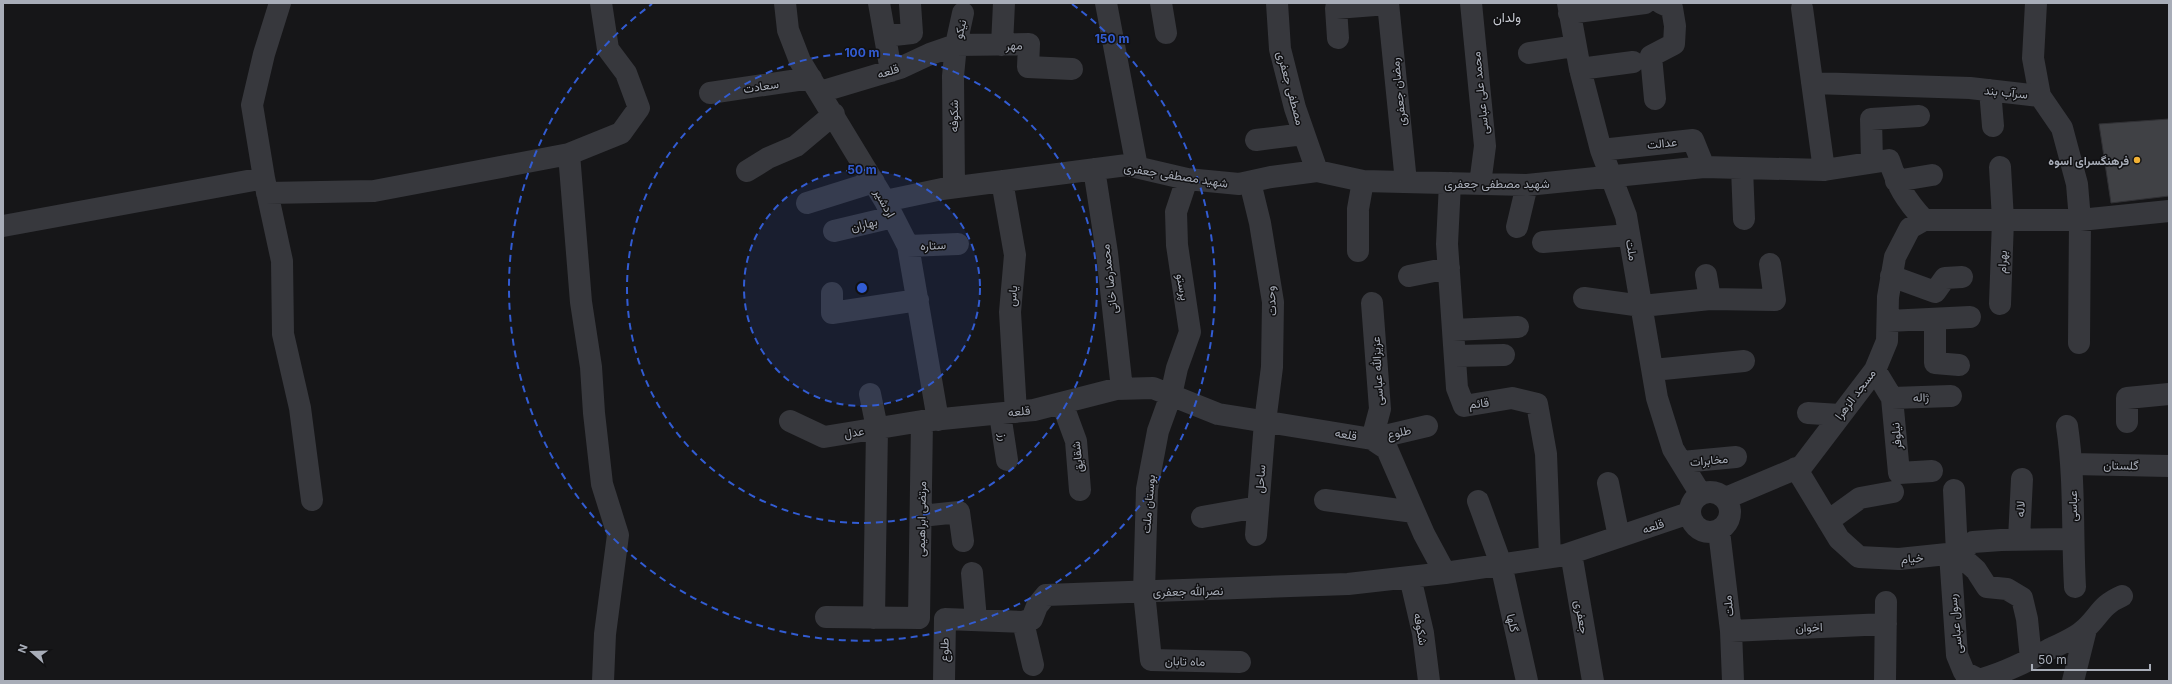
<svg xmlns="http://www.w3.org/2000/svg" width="2172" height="684" font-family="Inter,Vazirmatn,sans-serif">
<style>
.building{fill:#404145;stroke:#303034}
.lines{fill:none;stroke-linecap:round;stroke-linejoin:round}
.minor{stroke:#37383d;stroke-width:22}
.ring{fill:none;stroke:#325cd3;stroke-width:2;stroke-dasharray:7 5}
.poi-dot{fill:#f2b134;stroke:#111113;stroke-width:1.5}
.labels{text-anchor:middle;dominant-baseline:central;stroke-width:3;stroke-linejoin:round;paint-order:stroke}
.street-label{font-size:12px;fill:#a8adb8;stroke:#111113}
.poi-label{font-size:12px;font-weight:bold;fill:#a8adb8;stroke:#111113;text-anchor:end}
.neighbourhood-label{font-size:13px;fill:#c9ccd4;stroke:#111113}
.centre{fill:#325cd3;stroke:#111113;stroke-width:2}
.ring-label{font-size:12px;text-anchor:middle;font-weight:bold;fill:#325cd3;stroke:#111113;stroke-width:3;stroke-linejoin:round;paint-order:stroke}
</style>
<rect width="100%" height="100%" fill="#161618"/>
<path class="building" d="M2169,119V196L2111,203L2099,124Z"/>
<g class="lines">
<path class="minor" d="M280,3L264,54L252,105L264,178L282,261L283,334L300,408L312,500
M601,3L608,49L626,73L639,108L621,133L569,154L581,302L591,367L594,413L602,484L618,535L605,634L603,681
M785,3L788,30L800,61L885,201L908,246L938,420
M879,3L891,71
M1106,3L1137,167
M1161,3L1166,33
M1277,3L1280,49L1295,108L1317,171
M1388,3L1406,182
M1471,3L1485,146L1480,184
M1568,3L1580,69L1601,150L1626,216L1657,398L1673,449L1700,493
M2036,3L2033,58L2040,96
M1802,8L1824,170
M1569,13L1645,3
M885,36L912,33L910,4
M1338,38L1336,8L1388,4
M1002,45L1004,3
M1529,53L1575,46
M1580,69L1633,62
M1812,83L1970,88L2040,96L2062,128L2077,184L2080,220L2079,343
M1990,90L1993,126
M820,92L900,68L930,54L956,45L1029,44L1028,67L1072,69
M710,93L811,78
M1655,99L1651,56L1674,44L1675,26L1672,8L1661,3
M1256,140L1304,134
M1601,150L1693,140L1704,167
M1872,162L1871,119L1919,116
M1742,168L1744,219
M1094,169L1107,253L1122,389
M747,171L768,158L796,146L834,114
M1187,179L1176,212L1177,245L1190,332L1177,368L1171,395L1158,431L1147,489L1144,592L1151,660L1240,662
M1002,181L1015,255L1010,312L1016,412
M1896,181L1932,175
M1250,182L1260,223L1273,302L1272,367L1265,422L1256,535
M1450,183L1447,244L1457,388L1464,406L1512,398L1537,404L1546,454L1550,557
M954,187L953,76L956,45L963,13
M267,193L374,191L569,154
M885,201L942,189L1127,165L1187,179L1239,184L1271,177L1317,171L1363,181L1527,185L1704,167L1824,170L1889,160C1898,187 1905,199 1924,220
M807,203L874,182
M3,226L264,178
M1517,227L1527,185
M834,231L893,217
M1543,242L1629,235
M908,246L958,244
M1358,251V209L1363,181
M1706,275L1710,299
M1409,276L1449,268
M1891,276L1935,292L1945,278L1962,277
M832,293V313L918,300
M1584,298L1642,306L1710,299L1775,300L1770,264
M1372,303L1380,409L1372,439L1427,426
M2000,304L2003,220L2000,167
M1935,319V363L1959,365
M1888,321L1970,317
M1453,330L1518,327
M1455,356L1504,355
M1653,370L1744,361
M1875,370L1892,398L1899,473L1932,471
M870,394L877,428L874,618
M1892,398L1951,396
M1062,403L1076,441L1080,490
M1808,413L1840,415
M1000,414L1007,460
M790,421L824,437L922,421L1034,410L1116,389L1153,388L1218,414L1372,439L1387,449L1424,534L1445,573
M2127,422V398L2169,394
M2067,426C2075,479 2072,533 2075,587
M1682,462L1736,457
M2072,464L2169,466
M1796,468L1839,539L1859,557L1899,559L1957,553L1973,542L2001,540L2072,539
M1608,483L1619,537
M1954,490L1957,553L1976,570L1987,587L2007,589L2022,598L2027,619L2031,659
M1690 512a20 20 0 1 1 40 0a20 20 0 1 1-40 0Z
M1726,498L1802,466L1875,370L1887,341L1888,297L1895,257L1910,228L1924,220H2080L2169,211
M1325,500L1414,512
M1478,501L1501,564L1527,681
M921,516L959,512L963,541
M1202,517L1258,507
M1828,521L1860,498L1893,492
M1719,531L1731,631L1733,681
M2019,539L2022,479
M1571,553L1593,681
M1950,554L1957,655L1964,672L1982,681
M972,573L976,620
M1410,577L1423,633L1429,681
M826,617L919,618L922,421
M1023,622L1033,665
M1731,631L1886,624
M1982,679C2007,672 2029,660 2052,648C2063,643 2077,637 2086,628C2100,615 2101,605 2122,596
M944,681L945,619L1023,622L1032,619L1037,606L1046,595L1348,584L1445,573L1565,555L1689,513
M1885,681L1886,602
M2073,681L2086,629"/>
</g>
<circle cx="862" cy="288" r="118" fill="#325cd3" fill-opacity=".12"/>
<g class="ring">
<circle cx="862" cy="288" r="118"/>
<circle cx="862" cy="288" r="235"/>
<path d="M1072 4A353 353 0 1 1 652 4"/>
</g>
<circle class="poi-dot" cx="2137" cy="160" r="4"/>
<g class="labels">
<g class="street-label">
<text transform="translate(960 29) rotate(-76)">نیکو</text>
<text transform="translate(1014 45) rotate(-1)">مهر</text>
<text transform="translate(888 71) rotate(-18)">قلعه</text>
<text transform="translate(761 86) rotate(-9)">سعادت</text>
<text transform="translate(1291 88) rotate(75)">مصطفی جعفری</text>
<text transform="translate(1398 92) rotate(-96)">رمضان جعفری</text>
<text transform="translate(2006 92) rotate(6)">سرآب بند</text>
<text transform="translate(1480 93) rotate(-96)">محمد علی عباسی</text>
<text transform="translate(953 116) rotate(-90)">شکوفه</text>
<text transform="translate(1662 143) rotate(-6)">عدالت</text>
<text transform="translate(1176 175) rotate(9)">شهید مصطفی جعفری</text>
<text x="1497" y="183">شهید مصطفی جعفری</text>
<text transform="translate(885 203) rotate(61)">اردشیر</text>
<text transform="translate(864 224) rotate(-14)">بهاران</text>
<text transform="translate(933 245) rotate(-2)">ستاره</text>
<text transform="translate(1632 250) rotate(80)">ملت</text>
<text transform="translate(2002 262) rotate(-88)">بهرام</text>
<text transform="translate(1109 279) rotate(-97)">محمدرضا خانی</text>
<text transform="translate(1183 287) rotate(80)">پرستو</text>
<text transform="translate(1012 296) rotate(-86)">یاس</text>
<text transform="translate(1271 301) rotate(-94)">وحدت</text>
<text transform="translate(1377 371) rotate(-93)">عزیزالله عباسی</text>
<text transform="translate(1855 394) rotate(-53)">مسجد الزهرا</text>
<text transform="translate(1921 397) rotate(-2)">ژاله</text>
<text transform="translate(1479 403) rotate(-6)">قائم</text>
<text transform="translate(1019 411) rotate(-6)">قلعه</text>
<text transform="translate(854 432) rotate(-9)">عدل</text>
<text transform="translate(1399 432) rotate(-13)">طلوع</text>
<text transform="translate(1346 434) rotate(10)">قلعه</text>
<text transform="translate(1896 436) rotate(-95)">نیلوفر</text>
<text transform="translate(1004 437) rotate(81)">رز</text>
<text transform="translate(1077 457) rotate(-97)">شقایق</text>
<text transform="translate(1709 460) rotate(-5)">مخابرات</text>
<text transform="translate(2121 465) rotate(1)">گلستان</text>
<text transform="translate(1260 479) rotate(-86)">ساحل</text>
<text transform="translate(1148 504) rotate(-85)">بوستان ملت</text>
<text transform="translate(2072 506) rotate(-90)">عباسی</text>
<text transform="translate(2020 509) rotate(-87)">لاله</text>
<text transform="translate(921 519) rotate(-89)">مرتضی ابراهیمی</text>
<text transform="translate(1653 526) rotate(-19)">قلعه</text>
<text transform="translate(1912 558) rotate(-5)">خیام</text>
<text transform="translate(1188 591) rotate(-1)">نصرالله جعفری</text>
<text transform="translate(1728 606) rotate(-97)">ملت</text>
<text transform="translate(1582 617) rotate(80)">جعفری</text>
<text transform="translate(1513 623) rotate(77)">گلها</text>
<text transform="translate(1955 624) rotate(-96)">رسول عباسی</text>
<text transform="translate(1809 627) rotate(-2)">اخوان</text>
<text transform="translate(1421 629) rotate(80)">شکوفه</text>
<text transform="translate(944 650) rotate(-89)">طلوع</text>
<text transform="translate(1185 661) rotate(1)">ماه تابان</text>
</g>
<g class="poi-label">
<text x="2129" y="160">فرهنگسرای اسوه</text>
</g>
<g class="neighbourhood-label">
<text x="1507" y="17">ولدان</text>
</g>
</g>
<circle cx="862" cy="288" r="6" class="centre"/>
<g class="ring-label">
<text x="1112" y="43">150 m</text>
<text x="862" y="57">100 m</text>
<text x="862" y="174">50 m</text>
</g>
<rect width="2172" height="684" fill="none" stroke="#a8adb8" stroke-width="8"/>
<g transform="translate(32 652) rotate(290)" stroke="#111113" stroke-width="3" paint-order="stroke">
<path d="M0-3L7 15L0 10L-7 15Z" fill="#a8adb8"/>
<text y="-6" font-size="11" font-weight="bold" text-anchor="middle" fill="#a8adb8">N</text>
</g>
<path d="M2032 664v6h118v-6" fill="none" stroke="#a8adb8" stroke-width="2"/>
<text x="2038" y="664" font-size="12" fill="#a8adb8" stroke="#111113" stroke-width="3" paint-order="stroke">50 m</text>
</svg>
